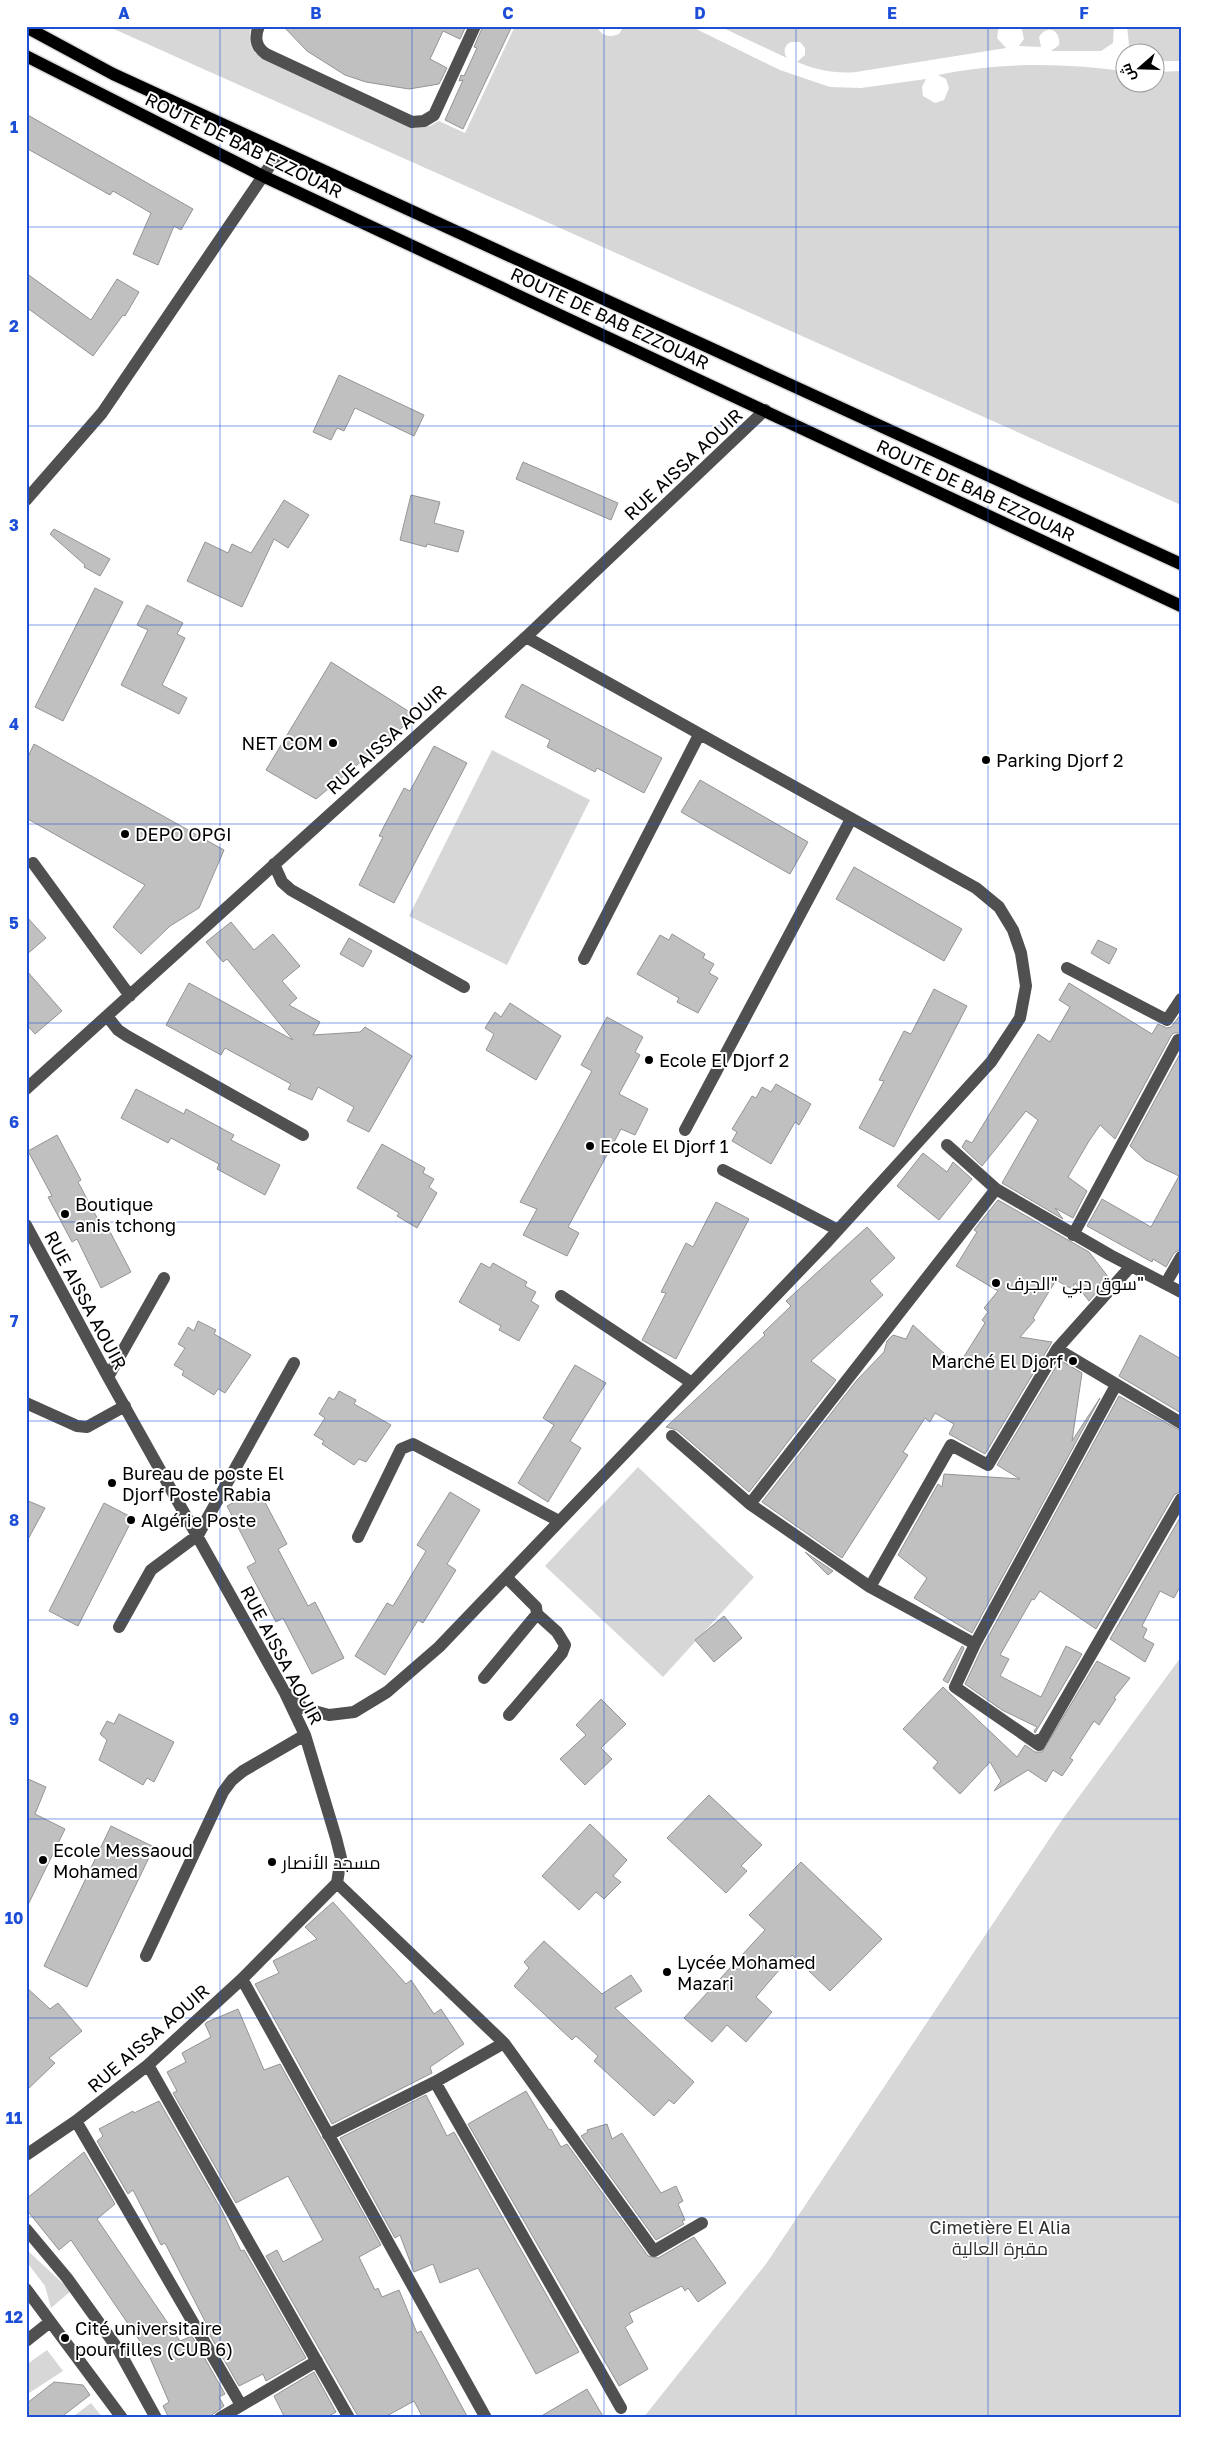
<svg xmlns="http://www.w3.org/2000/svg" width="1207" height="2444" font-family="'Golos Text',Cairo,sans-serif">
<style>
.green{fill:#d7d7d7}
.building{fill:#c0c0c0;stroke:#949494}
.lines{fill:none;stroke-linecap:round;stroke-linejoin:round}
.major-casing{stroke:#dbdbdb;stroke-width:15}
.minor{stroke:#505050;stroke-width:12}
.major{stroke:#000;stroke-width:12}
.grid{fill:none;stroke:#1d4ed8;stroke-width:1;stroke-opacity:0.55}
.poi-dot{fill:#000;stroke:#fff;stroke-width:2}
.labels{text-anchor:middle;dominant-baseline:central;stroke-width:4;stroke-linejoin:round;paint-order:stroke}
.street-label{font-size:18px;fill:#000;stroke:#fff}
.poi-label{font-size:18px;fill:#000;stroke:#fff;text-anchor:start}
.park-label{font-size:18px;fill:#2e2e2e;stroke:#fff}
.neatline{fill:none;stroke:#1d4ed8;stroke-width:2}
.grid-label{font-size:16px;text-anchor:middle;font-weight:bold;fill:#1d4ed8}
</style>
<rect width="100%" height="100%" fill="#fff"/>
<path class="green" d="M107,26H252C247,39 250,51 262,58L414,128L430,126L439,121L465,133L515,26H597C601,36 609,38 619,34L624,26H690L780,70L830,87L861,88L926,79L922,87L923,96L935,103L944,100L949,88L946,79L938,75C1001,62 1060,63 1124,71V82H1154L1155,72L1181,71V505Z
M719,26H999L997,38L1006,48L856,72C836,74 816,70 797,62L805,55V48L800,42H791C784,45 783,52 787,58Z
M1021,26H1114L1113,43L1101,51H1051L1059,45C1061,30 1047,24 1039,37L1041,47L1019,46L1024,39Z
M1127,26H1181V61H1155L1154,52H1132L1129,45Z
M492,750L590,800L507,965L409,916Z
M638,1467L754,1577L663,1677L545,1566Z
M1181,1657V2418H643L766,2264L1062,1820Z
M26,2249L71,2291L51,2308L45,2286L26,2261Z
M47,2350L63,2371L26,2395V2365Z
M91,2403L103,2418H71Z"/>
<path class="building" d="M283,26H466L460,39L443,31L430,59L447,68L439,84L409,89L366,82L345,75L307,51Z
M483,26H512L463,129L445,120L463,80L459,81L461,75L464,76L477,48L474,47Z
M26,114L193,209L181,230L174,226L158,265L133,254L151,213L113,191L110,195L26,148Z
M26,273L91,320L117,279L139,292L125,316L123,315L93,356L26,307Z
M339,375L424,415L414,436L355,408L344,431L337,428L331,440L313,432Z
M523,462L618,503L611,520L516,479Z
M411,495L440,502L434,523L464,531L458,552L427,544L426,547L400,540Z
M284,500L309,515L288,548L274,539L242,607L187,581L205,542L228,553L232,544L251,553Z
M54,529L110,559L100,576L84,567L85,565L50,534Z
M95,588L123,602L63,721L35,707Z
M147,605L183,623L177,634L185,638L162,685L187,698L179,714L121,685L148,630L137,625Z
M331,662L416,716L316,799L266,770Z
M522,684L662,758L644,793L597,768L595,772L547,747L550,740L505,717Z
M34,744L224,850L199,908L170,926L141,954L113,927L145,885L26,818V761Z
M434,746L467,763L394,903L359,885L383,837L379,836L404,788L410,791Z
M700,780L808,842L790,874L681,812Z
M854,867L962,929L944,961L836,899Z
M26,916L46,938L26,955Z
M231,922L254,950L273,934L300,966L282,981L297,998L289,1005L320,1022L313,1035L360,1032L365,1027L412,1056L369,1132L347,1121L354,1107L318,1087L312,1100L288,1089L291,1084L225,1048L221,1055L166,1025L189,983L293,1040L227,959L223,962L206,942Z
M672,934L705,954L703,958L714,964L709,973L718,978L698,1013L677,1002L679,998L637,974L660,935L669,940Z
M349,938L372,951L363,967L340,954Z
M1098,940L1117,949L1109,964L1091,953Z
M26,970L62,1011L35,1034L26,1024Z
M1069,983L1152,1034L1158,1024L1167,1028L1171,1027L1181,1014V1033H1174L1171,1036L1115,1139L1100,1125L1089,1141L1068,1177L1087,1191L1073,1218L1055,1208L1063,1219L1002,1183L1038,1120L1026,1111L982,1166L962,1147L966,1140L972,1143L1038,1034L1050,1042L1070,1007L1059,1000Z
M934,989L967,1006L894,1147L859,1128L884,1081L879,1080L904,1031L911,1034Z
M510,1003L561,1036L536,1080L486,1050L494,1034L485,1028L495,1012L501,1017Z
M607,1017L643,1037L635,1052L640,1055L619,1094L648,1109L635,1135L621,1129L568,1227L579,1233L567,1256L523,1235L537,1209L520,1202L592,1071L581,1065Z
M1181,1052V1249L1174,1253L1166,1267L1153,1259L1152,1262L1087,1226L1102,1199L1151,1227L1179,1176L1145,1160L1130,1146Z
M776,1084L811,1104L799,1125L795,1122L771,1164L732,1141L737,1132L732,1129L752,1096L756,1098L762,1087L771,1092Z
M136,1089L184,1114L186,1109L234,1135L231,1140L280,1165L265,1195L217,1169L219,1164L171,1138L168,1143L121,1118Z
M57,1135L81,1180L78,1182L102,1227L106,1224L131,1272L101,1288L77,1239L72,1242L48,1197L52,1196L28,1151Z
M382,1144L425,1168L423,1173L434,1179L429,1187L437,1193L417,1228L397,1216L399,1213L357,1188Z
M923,1153L947,1172L953,1162L972,1179L939,1220L897,1186Z
M998,1200L1089,1252L1109,1278L1089,1301L1075,1283L1072,1289L1056,1280L1033,1318L1035,1320L1020,1337L1052,1342L985,1454L949,1434L954,1424L935,1413L930,1422L925,1418L903,1452L908,1455L842,1558L762,1502L857,1380L884,1352L887,1341L893,1335L906,1339L913,1325L958,1366L985,1323L982,1320L988,1312L984,1308L998,1291L956,1266L977,1232L974,1230Z
M716,1202L749,1219L676,1359L642,1340L666,1293L661,1292L686,1243L693,1247Z
M867,1227L895,1258L870,1281L883,1295L811,1361L836,1380L749,1492L677,1430L666,1427L765,1335L763,1333L791,1306L786,1301Z
M481,1263L490,1268L493,1263L527,1282L525,1286L536,1292L531,1301L539,1306L519,1341L499,1330L501,1326L459,1302Z
M198,1321L216,1330L214,1334L251,1355L225,1393L218,1389L214,1395L182,1375L184,1371L174,1365L185,1348L178,1344L188,1327L194,1331Z
M1140,1335L1181,1359V1413L1119,1376Z
M1060,1360L1082,1373L1072,1441L1100,1398L972,1633L914,1598L927,1578L898,1555L938,1484L942,1487L944,1474L1020,1479L997,1465Z
M575,1365L606,1383L570,1441L581,1448L548,1502L518,1483L554,1425L543,1418Z
M339,1391L356,1400L354,1404L391,1425L366,1462L359,1459L354,1465L322,1444L324,1441L314,1435L325,1418L319,1414L329,1397L334,1400Z
M1119,1396L1181,1431V1491L1174,1495L1096,1629L1040,1591L1034,1600L1032,1599L1000,1655L1009,1659L1000,1676L1041,1697L1066,1646L1082,1654L1035,1733L1034,1731L1037,1727L1002,1710L965,1684L982,1648Z
M258,1489L287,1544L278,1549L308,1606L315,1602L344,1658L312,1674L283,1618L276,1622L247,1567L256,1562L227,1506Z
M450,1492L480,1510L447,1564L456,1570L423,1623L418,1620L385,1675L355,1656L387,1603L393,1606L426,1551L417,1545Z
M26,1500L45,1508L26,1543Z
M104,1503L133,1518L78,1626L49,1611Z
M1181,1516V1585L1174,1598L1160,1591L1142,1626L1147,1629L1143,1638L1154,1644L1145,1662L1110,1639Z
M805,1552L833,1571L828,1575Z
M724,1616L742,1638L714,1662L695,1640Z
M962,1646L964,1648L948,1683L943,1680Z
M1097,1661L1130,1678L1114,1698L1116,1699L1099,1725L1094,1721L1070,1758L1073,1760L1062,1776L1053,1770L1046,1782L1028,1770L994,1791L1001,1781L990,1762L960,1794L933,1768L938,1762L903,1729L943,1687L1017,1757L1025,1745L1035,1752H1042Z
M601,1699L626,1724L601,1748L612,1759L585,1785L560,1759L586,1735L576,1725Z
M119,1714L174,1742L154,1782L147,1778L143,1785L99,1760L107,1740L100,1734L107,1721L114,1724Z
M26,1778L46,1787L35,1814L65,1829L26,1909Z
M709,1795L762,1845L741,1866L747,1871L726,1893L667,1838Z
M590,1824L627,1860L613,1876L621,1882L604,1899L596,1892L579,1910L542,1876Z
M111,1826L154,1847L87,1987L44,1966Z
M801,1862L882,1939L830,1991L792,1955L756,1997L772,2012L746,2042L727,2025L712,2042L684,2018L765,1930L749,1915Z
M333,1902L406,1984L411,1980L434,2014L441,2009L464,2044L430,2067L432,2073L332,2124L255,1984L279,1973L273,1961L317,1939L305,1927Z
M544,1941L602,1994L631,1975L642,1991L615,2008L694,2082L674,2104L669,2100L654,2116L594,2061L598,2056L576,2036L572,2040L514,1986L529,1968L524,1962Z
M26,1987L50,2009L58,2003L82,2031L49,2058L55,2063L26,2091Z
M238,2009L264,2070L280,2064L381,2245L359,2257L375,2290L378,2288L382,2297L399,2290L417,2333L421,2331L468,2418H423L414,2401L383,2418H359L266,2256L277,2250L283,2262L323,2240L288,2176L236,2203L173,2093L177,2091L167,2072L186,2062L182,2053L211,2037L205,2024L207,2022Z
M526,2091L549,2130L551,2129L561,2147L567,2144L648,2256L658,2258L694,2237L726,2283L698,2302L688,2288L685,2291L682,2286L629,2313L633,2322L625,2327L648,2369L619,2386L468,2124Z
M426,2095L447,2136L454,2132L579,2352L536,2374L478,2268L440,2283L433,2264L414,2272L400,2235L395,2238L340,2138Z
M159,2101L222,2211L241,2251L244,2250L306,2358L266,2381L263,2374L239,2386L207,2330L209,2329L165,2243L161,2245L133,2190L128,2194L97,2141L103,2136L99,2129L133,2111L134,2113Z
M607,2124L612,2139L622,2133L661,2193L676,2186L683,2201L678,2204L685,2220L682,2221L684,2224L656,2240L581,2136L588,2132L587,2130Z
M84,2152L115,2204L97,2219L180,2341L192,2336L225,2394L219,2397L224,2406L208,2418H169L163,2406L169,2402L148,2353L71,2240L59,2250L26,2209V2199Z
M314,2372L336,2412L325,2418H285L274,2396Z
M54,2382L83,2385L90,2395L60,2418H26V2404Z
M587,2389L604,2418H538Z"/>
<g class="lines">
<g class="major-casing">
<path id="major" d="M26,27L113,74L1181,564
M26,56L265,177L1181,606"/>
</g>
<path class="minor" d="M259,26C254,38 256,47 266,54L412,122L424,121L434,115L475,26
M26,500L102,413L280,151
M33,863L130,996
M274,864L282,882L291,890L464,987
M584,959L699,735
M1067,968L1167,1020L1181,999
M107,1016L118,1030L127,1036L303,1135
M26,1089L526,637L765,410
M685,1130L851,819
M947,1145L996,1189L1110,1255L1181,1292
M723,1170L838,1230
M26,1225L108,1377L284,1691L305,1735L336,1838L341,1858L337,1883L242,1979L148,2065L76,2121L26,2155
M1073,1235L1178,1040
M1166,1283L1181,1257
M561,1296L692,1383
M1057,1349L1131,1266
M108,1377L164,1278
M26,1403L77,1426L87,1427L125,1406
M672,1436L750,1504L870,1587L975,1644L955,1687L1039,1745
M750,1504L996,1189
M358,1537L401,1449L413,1444L559,1521
M870,1587L951,1445L988,1465L1057,1349L1181,1423
M119,1627L151,1570L198,1535L294,1363
M975,1644L1116,1385
M484,1678L537,1614L536,1607L506,1577
M284,1691L303,1708L329,1715L354,1712L387,1692L439,1647L827,1242L991,1062L1020,1018L1026,986L1021,953L1013,930L999,907L976,888L526,637
M509,1715L562,1653L565,1645L557,1632L537,1614
M1038,1740L1039,1745L1181,1499
M337,1883L504,2043L654,2251L702,2223
M146,1956L223,1792L232,1780L243,1771L305,1735
M242,1979L486,2418
M148,2065L349,2418
M435,2082L621,2408
M76,2121L241,2405
M328,2135L435,2082L504,2043
M26,2229L67,2278L118,2349L156,2418
M26,2289L122,2418
M26,2341L50,2322
M220,2418L317,2361"/>
<use href="#major" class="major"/>
</g>
<path class="grid" d="M220,26V2418M412,26V2418M604,26V2418M796,26V2418M988,26V2418M26,227H1181M26,426H1181M26,625H1181M26,824H1181M26,1023H1181M26,1222H1181M26,1421H1181M26,1620H1181M26,1819H1181M26,2018H1181M26,2217H1181"/>
<g class="poi-dot">
<circle cx="333" cy="743" r="5"/>
<circle cx="986" cy="760" r="5"/>
<circle cx="125" cy="834" r="5"/>
<circle cx="649" cy="1060" r="5"/>
<circle cx="590" cy="1146" r="5"/>
<circle cx="65" cy="1214" r="5"/>
<circle cx="996" cy="1283" r="5"/>
<circle cx="1073" cy="1361" r="5"/>
<circle cx="112" cy="1483" r="5"/>
<circle cx="131" cy="1520" r="5"/>
<circle cx="43" cy="1860" r="5"/>
<circle cx="272" cy="1862" r="5"/>
<circle cx="667" cy="1972" r="5"/>
<circle cx="65" cy="2338" r="5"/>
</g>
<g class="labels">
<g class="street-label">
<text transform="translate(244 145) rotate(26)">ROUTE DE BAB EZZOUAR</text>
<text transform="translate(610 318) rotate(25)">ROUTE DE BAB EZZOUAR</text>
<text transform="translate(683 464) rotate(-43)">RUE AISSA AOUIR</text>
<text transform="translate(976 490) rotate(25)">ROUTE DE BAB EZZOUAR</text>
<text transform="translate(386 739) rotate(-42)">RUE AISSA AOUIR</text>
<text transform="translate(86 1300) rotate(62)">RUE AISSA AOUIR</text>
<text transform="translate(282 1655) rotate(62)">RUE AISSA AOUIR</text>
<text transform="translate(148 2038) rotate(-41)">RUE AISSA AOUIR</text>
</g>
<g class="poi-label">
<text x="323" y="743" text-anchor="end">NET COM</text>
<text x="996" y="760">Parking Djorf 2</text>
<text x="135" y="834">DEPO OPGI</text>
<text x="659" y="1060">Ecole El Djorf 2</text>
<text x="600" y="1146">Ecole El Djorf 1</text>
<text x="75" y="1204">Boutique<tspan x="75" dy="21">anis tchong</tspan></text>
<text x="1006" y="1283">سوق دبي "الجرف"</text>
<text x="1063" y="1361" text-anchor="end">Marché El Djorf</text>
<text x="122" y="1473">Bureau de poste El<tspan x="122" dy="21">Djorf Poste Rabia</tspan></text>
<text x="141" y="1520">Algérie Poste</text>
<text x="53" y="1850">Ecole Messaoud<tspan x="53" dy="21">Mohamed</tspan></text>
<text x="282" y="1862">مسجد الأنصار</text>
<text x="677" y="1962">Lycée Mohamed<tspan x="677" dy="21">Mazari</tspan></text>
<text x="75" y="2328">Cité universitaire<tspan x="75" dy="21">pour filles (CUB 6)</tspan></text>
</g>
<g class="park-label">
<text x="1000" y="2227">Cimetière El Alia<tspan x="1000" dy="21">مقبرة العالية</tspan></text>
</g>
</g>
<rect width="1207" height="2444" fill="none" stroke="#ffffff" stroke-width="55"/>
<g transform="translate(1140 68) rotate(250)"><circle r="24" fill="#ffffff" stroke="#999999"/>
<path d="M0-4L9 19L0 12L-9 19Z" fill="#000000"/>
<text y="-8" font-size="14" font-weight="bold" text-anchor="middle" fill="#000000">ش</text>
</g>
<rect x="28" y="28" width="1152" height="2388" class="neatline"/>
<g class="grid-label">
<text x="124" y="19">A</text>
<text x="316" y="19">B</text>
<text x="508" y="19">C</text>
<text x="700" y="19">D</text>
<text x="892" y="19">E</text>
<text x="1084" y="19">F</text>
<text x="14" y="133">1</text>
<text x="14" y="332">2</text>
<text x="14" y="531">3</text>
<text x="14" y="730">4</text>
<text x="14" y="929">5</text>
<text x="14" y="1128">6</text>
<text x="14" y="1327">7</text>
<text x="14" y="1526">8</text>
<text x="14" y="1725">9</text>
<text x="14" y="1924">10</text>
<text x="14" y="2124">11</text>
<text x="14" y="2323">12</text>
</g>
</svg>
